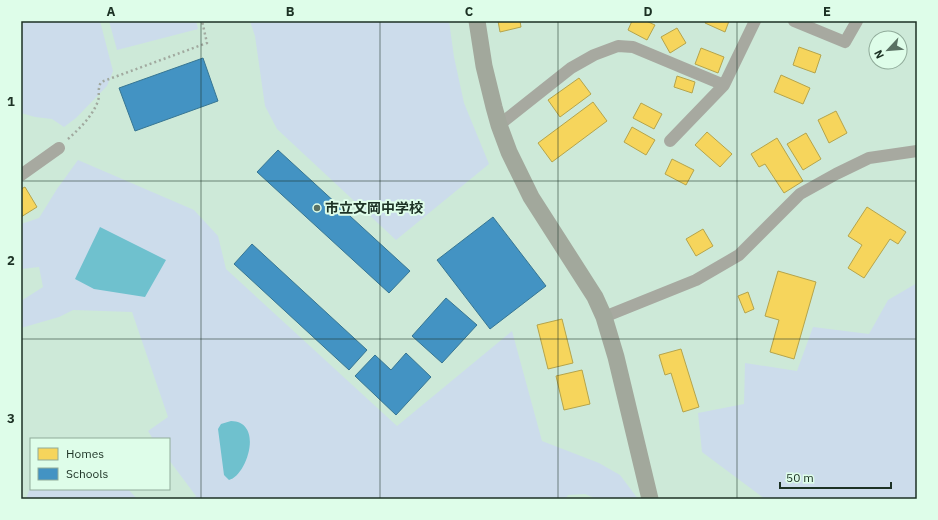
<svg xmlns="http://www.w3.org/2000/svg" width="938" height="520" font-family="'IBM Plex Sans','Noto Sans JP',sans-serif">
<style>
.green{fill:#ccdceb}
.water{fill:#6fc1ce}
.homes{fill:#f6d55c;stroke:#b5a44b}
.schools{fill:#4393c3;stroke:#377693}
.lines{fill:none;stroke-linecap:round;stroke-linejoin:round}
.path{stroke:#a1a99f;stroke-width:2.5;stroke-dasharray:2 3;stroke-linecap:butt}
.street{stroke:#a7a9a0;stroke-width:12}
.secondary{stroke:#a2a89c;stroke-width:17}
.grid{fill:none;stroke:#1c3124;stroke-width:1;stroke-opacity:0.55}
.poi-dot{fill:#5a7163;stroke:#defde9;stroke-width:1.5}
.labels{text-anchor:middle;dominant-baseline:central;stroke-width:4;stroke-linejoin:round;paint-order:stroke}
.poi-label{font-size:14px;font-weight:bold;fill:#1c3124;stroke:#defde9;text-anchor:start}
.neatline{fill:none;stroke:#1c3124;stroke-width:1.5}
.grid-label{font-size:13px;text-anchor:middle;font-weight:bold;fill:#1c3124}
</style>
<rect width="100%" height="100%" fill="#cde9d8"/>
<path class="green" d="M21,21H100L113,71L107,86L76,118L64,127L52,119L35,117L21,113Z
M109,21H196L198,29L117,50Z
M250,21H449L454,57L464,103L489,164L396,240L277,129L265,106L255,36Z
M78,160L194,210L218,236L226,269L397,426L512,331L542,441L599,463L620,475L638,499H597L585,494L568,495L565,499H193L196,496L169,460V439H153L148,431L168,417L132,312L73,310L59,317L21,328V301L43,287L39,267L21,269V224L39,218L57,189Z
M917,283V499H765L702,452L698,413L744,404L745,363L797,371L813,327L869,334L888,300Z
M31,485V489H128L137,499H26Z"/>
<path class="water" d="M100,227L166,260L145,297L94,289L75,279Z
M231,421C265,422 246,477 229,480L224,475L218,429L221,424Z"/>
<path class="homes" d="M498,21H520L521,27L500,32Z
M632,21H646L655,25L647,40L628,30Z
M706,21H729L725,32L705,23Z
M677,28L686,43L670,53L661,37Z
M799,47L821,55L815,73L793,65Z
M701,48L724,57L718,73L695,64Z
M781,75L810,88L803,104L774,92Z
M677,76L695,82L692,93L674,87Z
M579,78L591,94L560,117L548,100Z
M593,102L607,121L552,162L538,143Z
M641,103L662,114L654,129L633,118Z
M836,111L847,133L829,143L818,120Z
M632,127L655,140L646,155L624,142Z
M707,132L732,154L720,167L695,145Z
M806,133L821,159L803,170L787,144Z
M777,138L803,181L784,193L765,164L759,167L751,154Z
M672,159L694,170L686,185L665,174Z
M25,187L37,207L21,217V189Z
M867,207L906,232L898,244L890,239L864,278L848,268L862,245L848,236Z
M703,229L713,246L696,256L686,239Z
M778,271L816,282L794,359L770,352L779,320L765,316Z
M748,292L754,309L745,313L738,296Z
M562,319L573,363L548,369L537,325Z
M681,349L699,407L683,412L671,373L665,375L659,355Z
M582,370L590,404L564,410L556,376Z"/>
<path class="schools" d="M203,58L218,101L135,131L119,88Z
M278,150L410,271L389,293L257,172Z
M493,217L546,286L490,329L437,260Z
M252,244L367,350L349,370L234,264Z
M446,298L477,325L442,363L412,336Z
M406,353L431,377L396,415L355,376L375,355L391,370Z"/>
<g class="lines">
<path class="path" d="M68,139C80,128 92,117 98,101C100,95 97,90 101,82L207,43L202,21"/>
<path class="street" d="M794,21L845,42L857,21
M499,125L571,68L594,55L618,46L633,47L724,85
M670,141L724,85L755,21
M21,175L59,148
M604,317L696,280L739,255L800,194L836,174L869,158L917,151"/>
<path class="secondary" d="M477,21L484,66L494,107L499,125L509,152L531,197L595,297L604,317L616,357L650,499"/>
</g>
<path class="grid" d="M201,21V499M380,21V499M558,21V499M737,21V499M21,181H917M21,339H917"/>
<circle class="poi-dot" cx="317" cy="208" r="4"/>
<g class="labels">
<g class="poi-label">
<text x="325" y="208">市立文岡中学校</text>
</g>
</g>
<rect width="938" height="520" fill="none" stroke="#defde9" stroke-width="44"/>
<rect x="30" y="438" width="140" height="52" fill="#defde9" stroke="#90ab9a"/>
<rect x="38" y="448" width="20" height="12" fill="#f6d55c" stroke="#90ab9a"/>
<text x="66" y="458" font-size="12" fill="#1c3124">Homes</text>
<rect x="38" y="468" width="20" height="12" fill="#4393c3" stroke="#90ab9a"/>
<text x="66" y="478" font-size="12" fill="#1c3124">Schools</text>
<g transform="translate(888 50) rotate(244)"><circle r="19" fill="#defde9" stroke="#90ab9a"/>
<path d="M0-3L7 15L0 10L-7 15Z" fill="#5a7163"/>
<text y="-6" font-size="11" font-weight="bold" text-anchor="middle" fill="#1c3124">N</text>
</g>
<path d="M780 482v6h111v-6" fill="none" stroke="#1c3124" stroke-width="2"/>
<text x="786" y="482" font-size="12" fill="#1c3124" stroke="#defde9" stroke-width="3" paint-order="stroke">50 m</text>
<rect x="22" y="22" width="894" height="476" class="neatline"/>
<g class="grid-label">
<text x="111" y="16">A</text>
<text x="290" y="16">B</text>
<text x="469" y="16">C</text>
<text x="648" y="16">D</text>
<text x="827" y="16">E</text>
<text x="11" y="106">1</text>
<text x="11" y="265">2</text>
<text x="11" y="423">3</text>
</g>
</svg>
